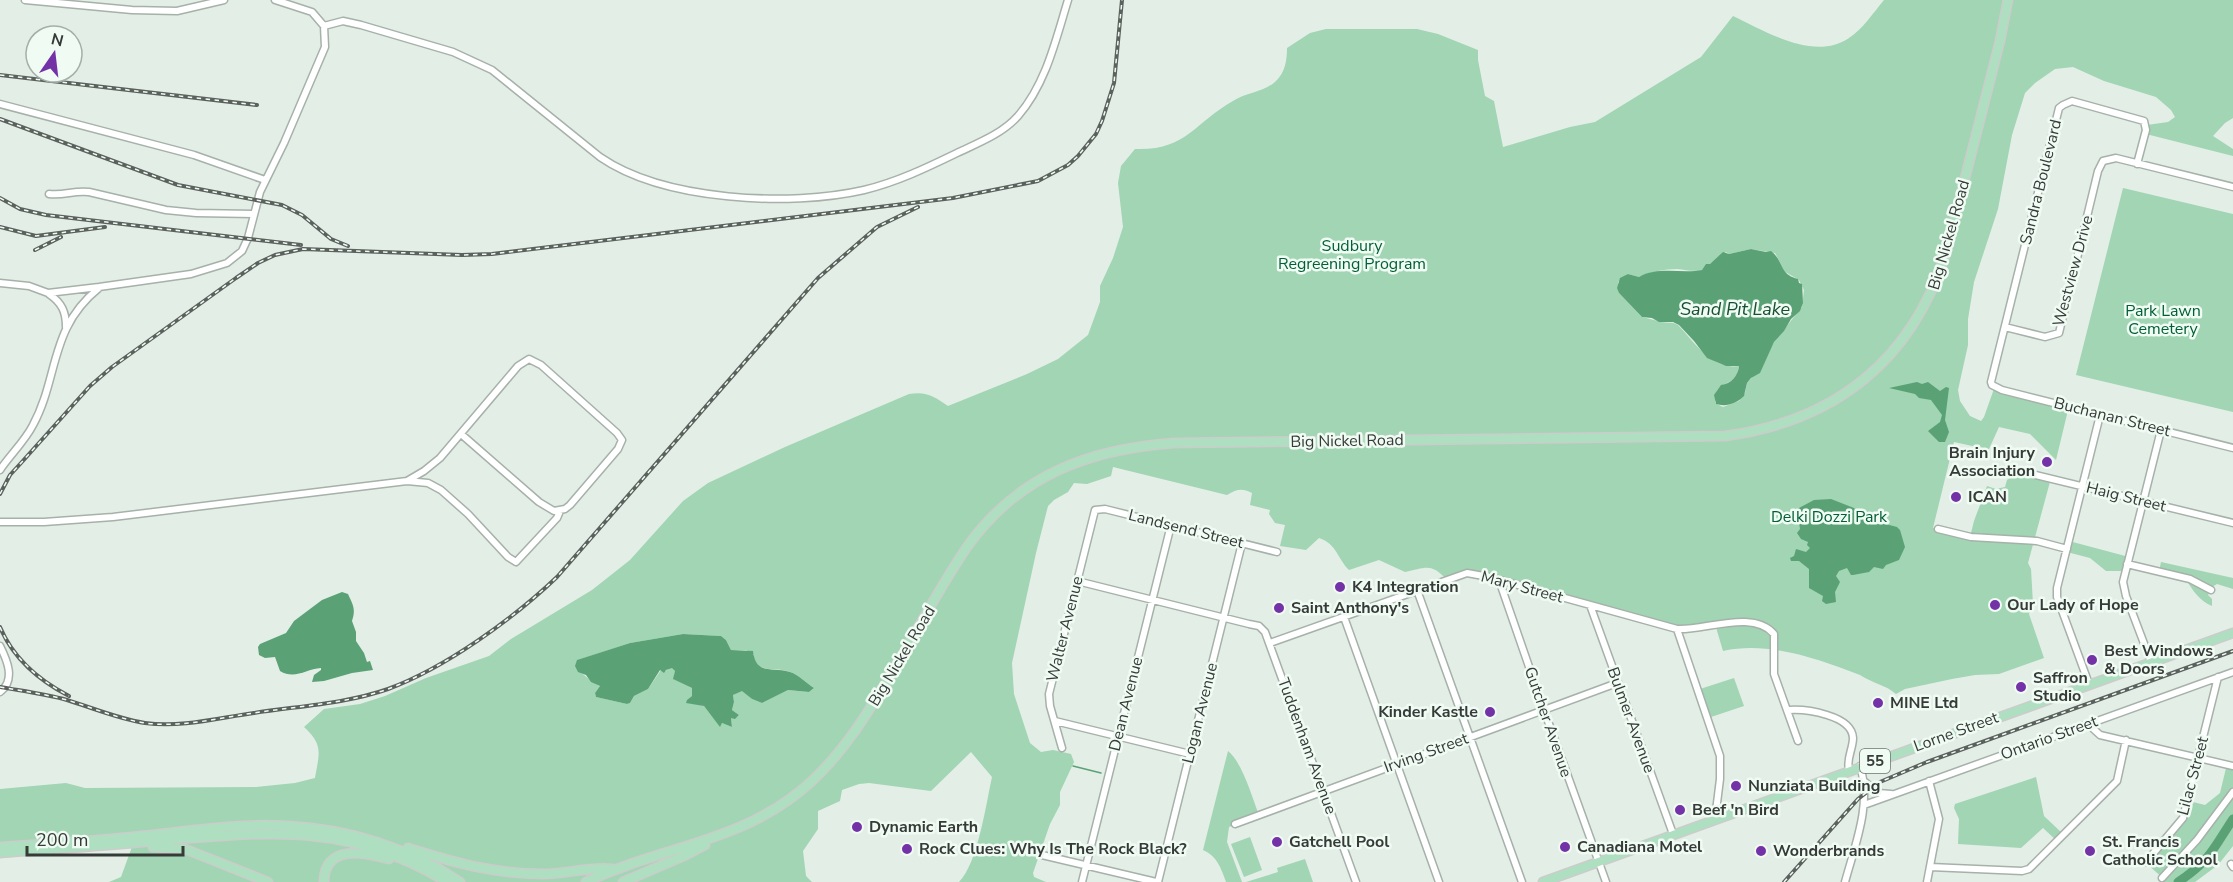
<svg xmlns="http://www.w3.org/2000/svg" width="2233" height="882" font-family="'Nunito Sans',sans-serif">
<style>
.green{fill:#a1d5b3;fill-rule:evenodd}
.water{fill:#5aa276}
.lines{fill:none;stroke-linecap:round;stroke-linejoin:round}
.stream{stroke:#5aa276;stroke-width:1.5}
.river{stroke:#5aa276;stroke-width:9}
.minor-casing{stroke:#a6b1aa;stroke-width:9}
.major-casing{stroke:#cbcccb;stroke-width:11}
.minor{stroke:#fff;stroke-width:6}
.major{stroke:#afdfc1;stroke-width:8}
.rail-casing{stroke:#5b615d;stroke-width:4}
.rail{stroke:#f0fbf4;stroke-width:1.5;stroke-dasharray:4.5;stroke-linecap:butt}
.poi-dot{fill:#7333a7;stroke:#f0fbf4;stroke-width:2}
.labels{text-anchor:middle;dominant-baseline:central;stroke-width:5;stroke-linejoin:round;paint-order:stroke}
.shield{fill:#f0fbf4;stroke:#6e7570;stroke-width:1.5}
.shield-label{font-size:15px;font-weight:bold;fill:#363b38}
.street-label{font-size:16px;fill:#363b38;stroke:#f0fbf4}
.park-label{font-size:16px;fill:#025f35;stroke:#f0fbf4}
.poi-label{font-size:16px;font-weight:bold;fill:#363b38;stroke:#f0fbf4;text-anchor:start}
.water-label{font-size:18px;font-style:italic;fill:#184f31;stroke:#f0fbf4}
</style>
<rect width="100%" height="100%" fill="#e3eee6"/>
<path class="green" d="M1884,0H2233V118L2225,123L2213,136L2233,149V156L2146,134L2147,125L2168,122L2175,117L2171,110L2156,97L2104,81L2073,67L2055,69L2035,83L2025,93L2012,135L1998,209L1974,282L1968,319V345L1958,390L1960,401L1970,416L1981,421L1984,417L1995,386L2069,406L2056,460L2030,434L1999,427L1989,449L1985,452L1977,447L1954,442L1933,528L1970,537L1974,521L1987,486L1996,489L2005,487L2007,480L2019,472L2051,478L2028,563L2031,569L2033,604L2029,614L2044,658L1999,674L1975,675L1952,679L1905,689L1896,694C1886,685 1872,683 1860,675C1817,659 1770,641 1723,651L1715,624L1688,630L1472,573L1447,580C1431,562 1425,568 1405,572L1379,560L1349,570C1337,558 1337,544 1319,538L1306,550L1280,546L1285,525L1275,523L1269,514L1270,510L1250,505L1252,493C1242,488 1237,489 1227,495L1113,467L1111,476L1087,484L1074,483L1068,492L1054,500L1048,506L1036,553L1012,663L1014,694L1030,743L1041,752L1053,750L1071,754L1074,762L1060,792V805L1050,824L1033,873L1034,877L1046,882H959C978,863 986,804 992,777L971,752L931,791L869,783L859,784L842,790L840,801L818,811V829L803,851L806,876L812,882H460L445,871L286,825L0,846V789L66,783L85,788L256,787L295,783L315,778C319,754 324,745 304,727L324,709L360,704L385,696L426,678L489,656L511,639L592,590L630,560L683,501L708,483L785,447L909,394C926,391 934,396 948,406L1027,374L1058,359L1088,335L1100,302V286L1113,258L1123,227L1118,183L1121,166L1135,149C1186,151 1194,123 1233,101C1247,92 1262,93 1275,82C1285,73 1287,61 1287,48L1310,33L1326,29H1417L1438,34L1478,50V60L1485,96L1494,101L1503,147L1570,127L1595,122L1701,57L1733,16C1765,31 1814,62 1849,38C1863,29 1873,13 1884,0ZM1751,249L1775,253L1780,262L1782,270L1799,280L1804,290L1802,307L1774,342L1761,367L1747,383L1745,393L1739,401L1723,407L1715,403C1716,384 1722,387 1736,378L1739,366C1712,370 1695,343 1678,325C1671,321 1665,324 1658,321C1652,320 1648,318 1642,317L1619,293L1618,282L1628,274L1639,277C1649,272 1665,269 1677,269C1687,270 1693,272 1702,270L1726,252L1729,254ZM683,634L721,636L726,640L731,650H746L754,654L753,658C762,675 775,666 790,672C799,675 806,683 814,688L809,692L788,690L762,703L752,699L742,690L733,695L734,702L732,710L739,715L737,717L731,718L732,727L722,723L720,726L704,706L689,699L692,696V688L674,679L675,671L672,667L665,671L661,670L648,689L634,696L630,703L627,704L596,697L595,693L600,686C594,684 584,675 578,670V660L630,643Z
M2123,188L2233,214V412L2076,375Z
M2069,541L2129,557L2126,571H2106L2090,558L2067,552Z
M2161,562L2233,578V589L2217,584L2212,587L2208,595L2212,599V606C2199,601 2192,589 2185,578L2159,572Z
M1734,678L1744,706L1708,718L1697,690Z
M1228,751C1242,762 1252,797 1259,815L1229,827L1227,842L1242,882H1226C1221,868 1217,856 1203,850Z
M2227,764L2233,765V846L2218,865L2195,882H2163L2165,880L2146,863L2181,824L2189,801L2205,805L2220,793Z
M2036,777L2044,816L2063,834L2057,841L2043,828L2021,848L1958,844L1959,819L1954,808L1955,804Z
M244,834L359,844L447,882H109L121,877L133,844Z
M1250,837L1262,870L1244,877L1231,844Z
M1305,859L1313,882H1246L1278,872L1277,868Z"/>
<path class="water" d="M1751,249L1766,252L1771,251C1785,262 1778,274 1798,279L1799,283L1802,284L1803,303L1800,311L1791,319L1784,331L1774,342L1760,373L1751,378L1747,383L1744,396C1736,404 1726,407 1716,404L1714,395L1721,385C1731,384 1738,376 1739,366H1726L1707,358L1694,341L1679,325L1673,322H1659L1652,318L1642,317L1619,293L1617,288L1620,278L1628,274L1639,277C1657,266 1683,274 1702,270L1706,264H1710L1723,252L1729,254Z
M1917,382L1922,384L1928,382L1940,391L1946,387L1949,388L1945,420L1949,432L1945,442H1939L1928,431L1940,422L1942,415L1931,400L1919,398L1915,394L1889,388Z
M1831,499L1854,508L1859,514L1872,515L1878,522L1897,527L1900,530L1905,547L1899,560L1886,565L1883,569L1874,567L1869,572L1853,575H1851L1847,568L1839,571L1836,576L1840,582L1835,592L1836,602L1826,604L1822,601L1823,596L1809,588V569L1799,561H1791L1790,558L1794,556L1796,549L1806,552L1810,548L1807,545L1808,542L1801,539L1797,533L1800,529L1797,509L1814,500Z
M342,592L348,594C353,605 356,609 352,621L356,632V641L364,653L367,662L370,661L373,670L352,673L324,681L312,682L314,675L321,670V668C306,669 295,680 280,671L275,657L265,658L259,655L258,647L260,644L286,633L294,621L322,600Z
M683,634L721,636L726,640L731,650L753,651C756,676 772,666 790,672C799,675 806,683 814,688L809,692L788,690L762,703L752,699L742,691L733,695L734,702L732,710L739,715L735,719L731,718L732,727L722,723L720,727L704,706L686,703L687,700L692,696V688L673,679L675,671L672,668L666,670L664,673L660,670L648,689L634,696L630,703L627,704L596,697L595,693L600,686L591,682L586,675L578,672L575,666L577,660L630,643Z"/>
<g class="lines">
<path class="stream" d="M1073,766L1101,773"/>
<path class="river" d="M2178,882C2210,861 2213,849 2233,819"/>
<g class="minor-casing">
<path id="minor" d="M25,0L132,10L177,11L224,0
M324,26L343,21L361,25L453,52L492,70L600,157C664,201 790,207 864,190C897,182 926,168 957,153C978,143 1002,134 1018,116C1046,84 1056,39 1068,0
M0,104L194,155L265,180
M2137,164L2146,130L2144,121L2072,101L2063,105L2059,108L1991,382L1992,385L2002,390L2233,448
M49,194C64,196 74,190 89,192L166,210L196,213L254,214
M0,283L29,286L48,293L99,287L191,274L227,263L242,251L248,238L260,192L284,143L325,47L324,26L312,12L275,0
M49,294C62,303 66,312 66,327
M2005,327L2045,337L2059,333L2098,171L2103,161L2116,158L2233,187
M0,470C10,455 25,441 33,425C59,377 49,328 99,288
M2019,471L2233,523
M407,481L428,483L441,490L468,514L508,557L516,562L557,518L560,511
M0,522H44L113,517L407,481L424,471L440,458L518,366L529,359L541,365L617,433L622,440L618,449L570,505L565,509L554,511L539,502L461,434
M1938,529L1971,537L2037,541L2067,549
M2127,564L2190,579L2211,590
M1499,580L1544,710L1606,882
M1077,581L1249,624L1259,626L1265,632L1356,882
M1417,590L1522,882
M1590,605L1673,834
M1344,617L1439,882
M1677,629L1720,756V779L1715,819
M1270,643L1467,573L1489,577L1677,629C1704,631 1753,609 1774,634V674L1798,741
M0,646C7,660 16,680 0,692
M2151,662L2126,596L2123,582L2161,430
M2089,684L2057,597V588L2100,415
M1789,710C1806,709 1852,715 1853,738C1853,749 1846,759 1849,770
M1055,721L1190,754
M2088,724L2100,735L2233,766
M1062,748L1050,706L1049,694L1095,510L1105,509L1277,552
M1865,782L1878,793L1891,794
M1864,805L2233,672
M1235,824L1617,683
M1042,855L1156,882
M2146,862L2183,818L2218,677
M2231,864L2233,867
M1930,867L2022,871L2029,869L2117,781L2126,740
M2162,878L2197,840L2233,792
M1082,882L1171,525
M1158,882L1242,543
M1845,882C1855,845 1872,804 1860,766
M1927,882L1939,819L1929,781"/>
</g>
<g class="major-casing">
<path id="major" d="M0,847C47,844 94,841 142,836C190,831 239,823 288,826C348,829 410,848 460,882
M153,847L185,849L268,882
M408,848C455,863 495,874 544,874C567,874 591,866 613,869
M0,853C52,849 103,846 155,841C265,832 348,821 447,882
M324,882C324,844 365,852 389,859
M586,882C664,845 745,843 812,781C845,750 867,714 890,676C916,633 939,588 967,547C1018,475 1090,449 1174,443L1725,436C1836,421 1912,360 1946,253L2000,41L2008,0
M623,882L686,855L705,845
M1543,882L2233,633"/>
</g>
<use href="#minor" class="minor"/>
<use href="#major" class="major"/>
<g class="rail-casing">
<path id="rail" d="M0,75L257,105
M0,119L178,185L282,205L302,215L331,239L348,246
M0,198L20,209L46,215L301,245
M0,227L36,236L105,227
M35,250L61,237
M0,494L10,475L21,463L90,386L112,367L236,278L258,263L275,255L303,249L462,255L492,254L953,198L1038,181L1068,165L1078,156L1096,134L1102,121L1114,83L1122,0
M0,627C13,658 40,681 69,696
M0,687C22,691 45,694 67,700C93,708 119,719 145,723C181,728 218,718 254,713C298,706 345,704 388,689C445,668 513,619 557,577L818,278L877,227L918,207
M1784,882L1858,799L1880,782L1927,762L2233,651"/>
</g>
<use href="#rail" class="rail"/>
</g>
<g class="poi-dot">
<circle cx="2047" cy="462" r="6"/>
<circle cx="1956" cy="497" r="6"/>
<circle cx="1340" cy="587" r="6"/>
<circle cx="1995" cy="605" r="6"/>
<circle cx="1279" cy="608" r="6"/>
<circle cx="2092" cy="660" r="6"/>
<circle cx="2021" cy="687" r="6"/>
<circle cx="1878" cy="703" r="6"/>
<circle cx="1490" cy="712" r="6"/>
<circle cx="1736" cy="786" r="6"/>
<circle cx="1680" cy="810" r="6"/>
<circle cx="857" cy="827" r="6"/>
<circle cx="1277" cy="842" r="6"/>
<circle cx="1565" cy="847" r="6"/>
<circle cx="907" cy="849" r="6"/>
<circle cx="1761" cy="851" r="6"/>
<circle cx="2090" cy="851" r="6"/>
</g>
<g class="labels">
<rect class="shield" x="1860" y="749" width="30" height="24" rx="4.5"/>
<g class="shield-label">
<text x="1875" y="761">55</text>
</g>
<g class="street-label">
<text transform="translate(2041 182) rotate(-76)">Sandra Boulevard</text>
<text transform="translate(1949 235) rotate(-74)">Big Nickel Road</text>
<text transform="translate(2073 271) rotate(-75)">Westview Drive</text>
<text transform="translate(2112 417) rotate(14)">Buchanan Street</text>
<text transform="translate(1347 441) rotate(-1)">Big Nickel Road</text>
<text transform="translate(2126 497) rotate(14)">Haig Street</text>
<text transform="translate(1186 529) rotate(14)">Landsend Street</text>
<text transform="translate(1522 587) rotate(15)">Mary Street</text>
<text transform="translate(1065 629) rotate(-76)">Walter Avenue</text>
<text transform="translate(902 656) rotate(-59)">Big Nickel Road</text>
<text transform="translate(1126 704) rotate(-76)">Dean Avenue</text>
<text transform="translate(1200 713) rotate(-76)">Logan Avenue</text>
<text transform="translate(1631 720) rotate(70)">Bulmer Avenue</text>
<text transform="translate(1548 722) rotate(71)">Gutcher Avenue</text>
<text transform="translate(1956 732) rotate(-20)">Lorne Street</text>
<text transform="translate(2049 738) rotate(-20)">Ontario Street</text>
<text transform="translate(1307 746) rotate(70)">Tuddenham Avenue</text>
<text transform="translate(1426 753) rotate(-20)">Irving Street</text>
<text transform="translate(2193 776) rotate(-75)">Lilac Street</text>
</g>
<g class="park-label">
<text x="1352" y="246">Sudbury<tspan x="1352" dy="18">Regreening Program</tspan></text>
<text x="2163" y="311">Park Lawn<tspan x="2163" dy="18">Cemetery</tspan></text>
<text x="1829" y="517">Delki Dozzi Park</text>
</g>
<g class="poi-label">
<text x="2035" y="453" text-anchor="end">Brain Injury<tspan x="2035" dy="18">Association</tspan></text>
<text x="1968" y="497">ICAN</text>
<text x="1352" y="587">K4 Integration</text>
<text x="2007" y="605">Our Lady of Hope</text>
<text x="1291" y="608">Saint Anthony's</text>
<text x="2104" y="651">Best Windows<tspan x="2104" dy="18">&amp; Doors</tspan></text>
<text x="2033" y="678">Saffron<tspan x="2033" dy="18">Studio</tspan></text>
<text x="1890" y="703">MINE Ltd</text>
<text x="1478" y="712" text-anchor="end">Kinder Kastle</text>
<text x="1748" y="786">Nunziata Building</text>
<text x="1692" y="810">Beef 'n Bird</text>
<text x="869" y="827">Dynamic Earth</text>
<text x="1289" y="842">Gatchell Pool</text>
<text x="2102" y="842">St. Francis<tspan x="2102" dy="18">Catholic School</tspan></text>
<text x="1577" y="847">Canadiana Motel</text>
<text x="919" y="849">Rock Clues: Why Is The Rock Black?</text>
<text x="1773" y="851">Wonderbrands</text>
</g>
<g class="water-label">
<text x="1735" y="309">Sand Pit Lake</text>
</g>
</g>
<g transform="translate(54 54) rotate(14)"><circle r="28" fill="#f0fbf4" stroke="#a6aea9" stroke-width="1.5"/>
<path d="M0-4.5L10 22L0 15L-10 22Z" fill="#7333a7"/>
<text y="-9" font-size="16" font-weight="bold" text-anchor="middle" fill="#363b38">N</text>
</g>
<path d="M27 846v9h156v-9" fill="none" stroke="#363b38" stroke-width="3"/>
<text x="36" y="846" font-size="18" fill="#363b38" stroke="#f0fbf4" stroke-width="4.5" paint-order="stroke">200 m</text>
</svg>
